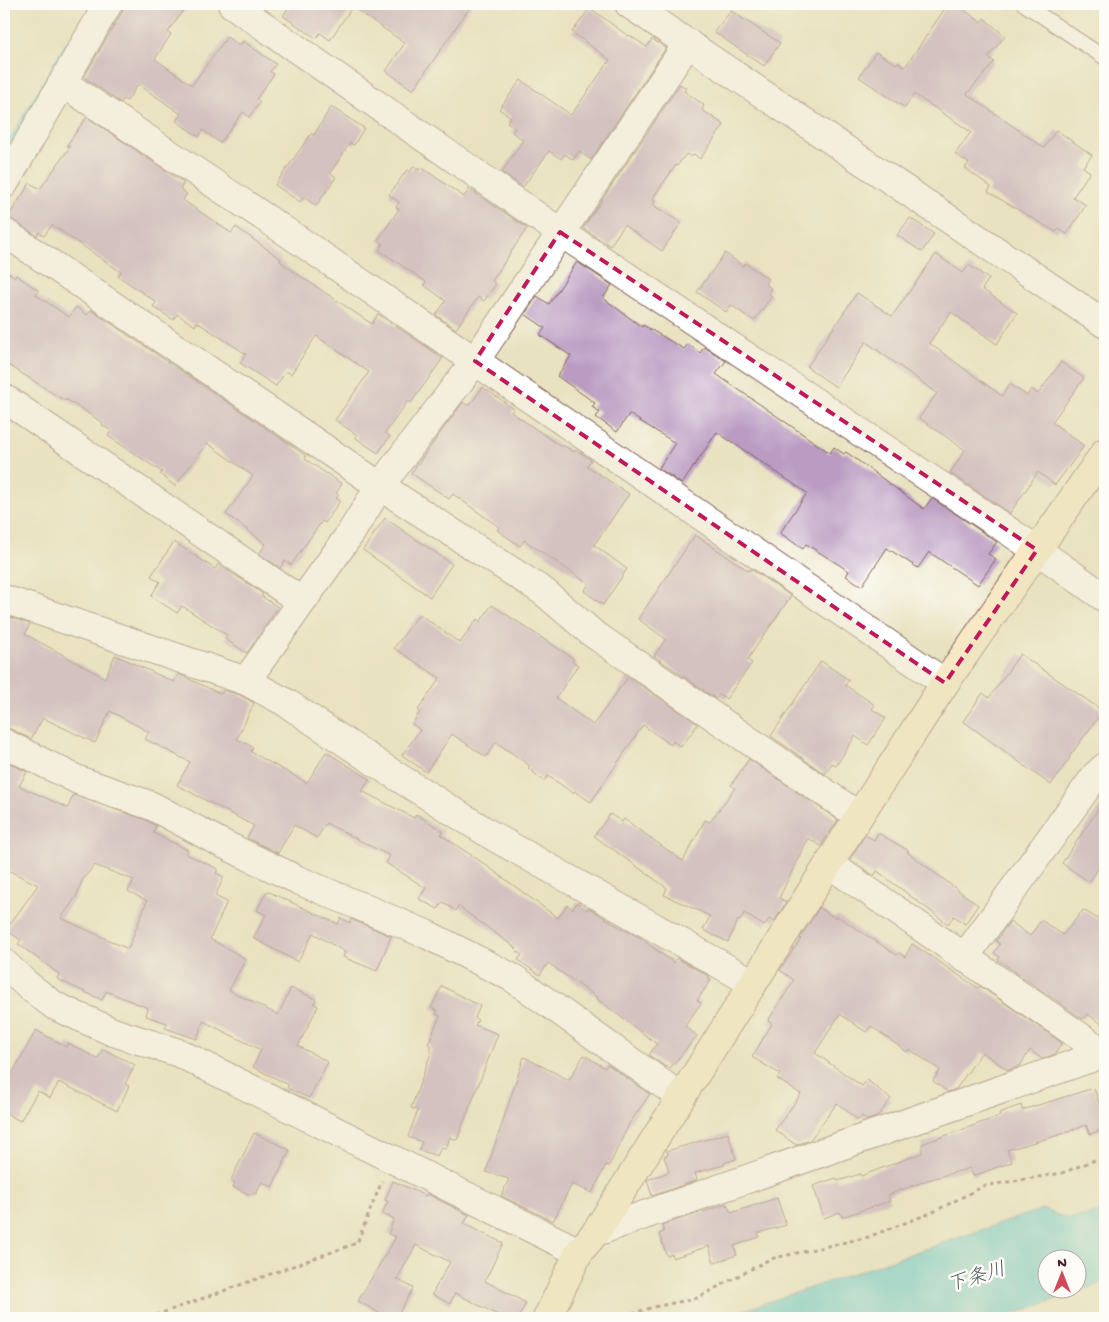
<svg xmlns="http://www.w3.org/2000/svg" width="1109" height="1322" font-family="'Gochi Hand','Klee One',sans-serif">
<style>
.water{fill:#5dcad2;stroke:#54747e;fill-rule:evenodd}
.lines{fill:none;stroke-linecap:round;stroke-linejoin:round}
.stream{stroke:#5dcad2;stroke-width:8}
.building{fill:#ba9bc2;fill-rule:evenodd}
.lane-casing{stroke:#82635f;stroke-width:16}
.street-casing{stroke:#82635f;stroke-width:30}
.secondary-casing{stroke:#82635f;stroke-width:30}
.path{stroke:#82635f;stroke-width:3;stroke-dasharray:4 4;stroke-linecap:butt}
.lane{stroke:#fff;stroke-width:14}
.street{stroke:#fff;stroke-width:28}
.secondary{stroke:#f8e8c3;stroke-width:28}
.marked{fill:none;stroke:#c2185b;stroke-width:4;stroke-dasharray:10 6;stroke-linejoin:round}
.labels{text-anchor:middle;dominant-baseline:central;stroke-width:5;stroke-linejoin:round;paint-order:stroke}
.water-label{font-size:20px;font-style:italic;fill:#515b65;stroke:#fdfcf7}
</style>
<rect width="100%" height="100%" fill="#fdfcf7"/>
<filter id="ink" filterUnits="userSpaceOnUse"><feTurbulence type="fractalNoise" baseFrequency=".02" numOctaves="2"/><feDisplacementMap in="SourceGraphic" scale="10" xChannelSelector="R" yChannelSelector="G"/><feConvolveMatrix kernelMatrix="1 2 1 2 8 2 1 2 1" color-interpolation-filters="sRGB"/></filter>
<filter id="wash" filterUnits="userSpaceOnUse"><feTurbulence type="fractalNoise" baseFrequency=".0096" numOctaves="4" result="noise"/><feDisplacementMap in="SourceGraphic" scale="20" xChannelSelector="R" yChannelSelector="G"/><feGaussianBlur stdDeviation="1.12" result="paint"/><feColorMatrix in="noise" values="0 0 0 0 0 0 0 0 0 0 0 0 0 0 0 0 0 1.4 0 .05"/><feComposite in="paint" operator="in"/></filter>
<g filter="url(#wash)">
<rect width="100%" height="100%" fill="#e9e2c0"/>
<path class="water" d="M1043,1209L1068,1219L1105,1211V1282L1003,1318H721ZM1046,1260H1076V1290H1046Z"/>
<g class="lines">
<path class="stream" d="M4,155L69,44"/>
</g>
<g id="blocks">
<path class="building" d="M124,4H188L168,32L171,34L155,59L192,85L227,37L240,46L243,41L276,64L270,72L274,74L256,99L260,102L249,117L243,112L220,143L203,130L199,137L176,121L181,114L138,84L127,101L123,99L121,103L84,77L122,12Z
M291,4H472L413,90L386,71L405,43L352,7L330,40L320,33L316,38L283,16Z
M948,4H956L981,22L984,18L1005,36L988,57L994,62L967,94L1044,148L1056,130L1092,155L1083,167L1090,172L1073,197L1086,205L1067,234L1059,229L1056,232L988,192L991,187L965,168L969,163L955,154L971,132L914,94L905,108L859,77L876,52L896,64L898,62L905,67Z
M590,8L628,36L629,35L647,47L652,39L666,48L591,160L579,151L573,160L565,154L561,159L549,151L523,187L502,172L523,140L512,132L515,128L507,122L511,117L499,109L521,80L571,115L610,60L572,32Z
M731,11L780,43L764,66L714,32Z
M680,84L686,88L684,91L704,105L702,110L724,125L700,159L694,154L691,157L686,154L677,166L676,165L652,199L655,201L653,205L681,223L662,251L624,225L610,246L583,228Z
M331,107L364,128L354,145L350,143L330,173L336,177L316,206L304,197L300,202L275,185L311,134L314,135Z
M87,117L184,183L180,189L187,194L183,200L231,233L236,227L281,259L280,261L297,274L372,324L378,314L443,358L411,403L408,401L385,433L390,436L378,453L356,438L357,435L335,420L369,372L316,336L291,374L286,371L276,386L240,363L246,354L197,322L195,326L177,314L174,320L153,307L156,302L118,276L121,272L52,225L44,236L39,232L37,236L8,217L30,183L40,189L70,147L67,145Z
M414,166L419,170L421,167L464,197L469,189L527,228L492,281L496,284L484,301L478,297L456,329L436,315L446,301L424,285L426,282L379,250L383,244L378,240L399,209L396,207L399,202L389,195L407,170L410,172Z
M910,218L934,234L922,252L897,235Z
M725,253L743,266L745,263L768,279L765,284L771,288L768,293L772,296L754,321L731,305L726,312L697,292Z
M936,254L963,273L969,265L989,279L982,289L1017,313L997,344L951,312L929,343L1002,396L1010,384L1027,396L1031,389L1038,394L1061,362L1084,378L1052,422L1084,446L1055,485L1038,472L1010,513L950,473L965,450L919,418L937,393L866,342L836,387L807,367L857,293L892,316Z
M577,262L612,285L603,298L642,327L643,325L684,349L688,344L700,353L704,347L726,361L716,374L830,453L834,447L844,454L846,452L924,509L932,498L997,542L988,554L996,559L978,585L929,552L918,568L887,548L862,586L846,576L849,571L806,544L803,549L780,533L807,493L717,432L682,484L659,468L675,443L629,414L617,432L596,417L600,412L592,407L595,403L557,376L571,356L540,335L545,328L525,314L537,296L549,304Z
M4,270L15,277L16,275L39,291L36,295L69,317L76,307L87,315L91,310L291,445L306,456L305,459L342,484L336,493L339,495L336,498L340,501L325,523L322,521L291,565L285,561L280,568L259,554L266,544L226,514L253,476L207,443L175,486L160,474L162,472L108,436L111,431L102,425L103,423L66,399L65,401L4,362Z
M483,387L514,409L511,412L562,447L563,445L574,452L576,450L591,460L587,466L629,494L594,545L627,569L603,605L584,591L589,584L524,540L520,546L497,530L499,527L453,494L449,499L411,473L463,402L469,406Z
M385,518L452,564L430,597L363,550Z
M695,535L749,571L751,569L791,596L747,660L752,663L726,699L720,694L716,699L654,656L666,639L638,619Z
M174,542L215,569L218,564L241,579L263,594L261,596L278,607L247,653L225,639L227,635L182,606L177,613L151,596L160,582L151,576Z
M492,605L574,659L572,661L578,665L556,698L593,725L628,677L698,724L681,747L673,741L671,745L643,725L591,802L574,791L573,793L548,776L544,781L528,768L530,766L496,742L486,757L452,734L426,772L402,755L420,730L412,724L420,712L418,710L440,678L394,648L419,614L460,643L477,619L480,622Z
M4,615L30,624L25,634L105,678L115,655L174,682L178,674L221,694L223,690L240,695L254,703L237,739L253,747L251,752L307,783L326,752L370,779L362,791L414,818L416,814L443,831L441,835L483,863L558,918L567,905L573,909L577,902L587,910L589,908L621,928L639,937L674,963L677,958L709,976L708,978L711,980L697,1000L701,1003L685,1026L697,1036L670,1068L667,1066L666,1067L649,1055L657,1044L597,999L598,998L548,963L540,975L518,960L522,955L516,951L517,949L458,906L456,911L443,902L438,909L419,899L426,888L386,863L390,856L326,823L317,838L294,825L278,853L247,838L254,826L177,785L190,762L145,739L149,732L110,711L95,743L43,718L31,739L11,729L4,727Z
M1020,654L1103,711L1069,757L1070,758L1051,785L963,721L983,693L989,698Z
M821,661L849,680L845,685L875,705L872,709L886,718L868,745L855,736L836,766L832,763L825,774L771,736Z
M749,759L838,820L821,846L808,838L779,898L786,902L774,922L769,919L764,926L744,913L740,921L738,920L728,942L703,930L710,916L664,895L667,888L594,836L610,814L622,822L624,819L683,861L705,820L710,822L735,788L731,785Z
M4,760L27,772L19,786L68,808L73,795L146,820L156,826L153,833L188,850L186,854L218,869L216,873L224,877L215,896L227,902L210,939L246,959L229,990L278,1015L291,988L316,999L314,1004L318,1006L298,1046L328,1062L309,1098L287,1088L289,1085L253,1067L261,1050L203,1021L197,1039L165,1028L167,1023L146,1016L148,1008L106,991L102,1000L57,979L59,974L18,944L21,940L6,930L38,885L4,868ZM94,865L134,880L128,891L147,901L128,949L61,918L76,897L82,881Z
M1105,799V859L1089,882L1062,863Z
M878,833L909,851L907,852L978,905L965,924L954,916L948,924L877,871L874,876L850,859L865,835L874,840Z
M267,891L338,924L341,918L350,923L351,919L391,936L377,971L343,957L345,952L313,933L298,962L253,938L266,915L257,910Z
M819,908L835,918L837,916L897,955L899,953L905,957L912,944L978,988L980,986L1062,1043L1055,1054L1042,1059L1030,1050L1020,1066L1008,1070L982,1052L956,1089L948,1092L933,1081L940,1070L909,1049L907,1052L871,1026L866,1032L840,1014L815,1053L862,1086L867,1080L891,1099L877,1117L867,1120L862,1116L858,1120L837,1103L810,1140L796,1145L775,1130L801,1094L777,1079L780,1074L752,1057L772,1024L768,1021L794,980L780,970L801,939L800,938Z
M1083,910L1105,923V1026L1087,1014L1083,1019L1080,1017L998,960L1000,957L994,953L1000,944L996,941L1010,921L1030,936L1041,920L1063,935Z
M442,986L480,1006L475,1018L478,1020L475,1025L498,1034L457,1140L450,1137L446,1149L441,1147L437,1156L419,1150L422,1142L408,1137L418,1110L411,1108L432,1050L429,1048L431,1046L428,1044L440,1016L436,1014L438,1011L431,1008Z
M36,1030L66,1047L68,1043L98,1059L103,1049L135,1065L125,1084L129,1086L117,1111L59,1082L50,1098L38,1091L20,1121L4,1112V1089Z
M584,1055L605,1068L607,1064L650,1094L629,1124L609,1166L606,1165L592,1193L572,1184L553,1221L501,1196L509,1179L486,1172L524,1057L569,1080Z
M1094,1088L1105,1121V1129L1090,1134L1086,1125L1059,1135L1007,1150L1012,1162L973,1176L970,1168L928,1180L888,1195L890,1201L842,1217L840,1212L824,1218L813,1186L836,1178L838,1181L860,1174L861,1176L922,1153V1144L1000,1116L999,1113L1021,1105L1022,1110Z
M254,1133L290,1150L272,1187L262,1182L256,1194L253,1192L251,1195L233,1187L235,1183L231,1180Z
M728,1133L736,1159L724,1163V1165L695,1173L697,1180L652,1196L647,1180L669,1172L664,1156L668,1155L667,1151Z
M393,1181L426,1196L427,1194L469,1215L464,1224L503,1243L485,1281L526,1303L518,1318H504L455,1293L450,1304L432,1294L450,1262L416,1245L397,1279L413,1288L396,1318H388L358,1301L396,1237L388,1234L394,1219L382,1214L388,1201L385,1200Z
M777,1198L786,1225L758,1233L759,1237L734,1246L737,1255L714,1263L709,1246L673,1258L672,1254L667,1256L659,1234L664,1232L662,1225L727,1204L731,1213Z"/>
</g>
</g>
<g filter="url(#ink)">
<use href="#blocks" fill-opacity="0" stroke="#82635f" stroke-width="1"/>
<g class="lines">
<g class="lane-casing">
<path id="lane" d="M1024,4L1105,58"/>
</g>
<g class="street-casing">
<path id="street" d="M232,4L560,232L1037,550L1105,598
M629,4L1105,324
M63,83L297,239L945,683
M4,184L108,4
M4,232L380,486L544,592L592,633L859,816
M4,398L301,601
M4,599L246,681L285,702L390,772L496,838L753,983
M246,681L350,534L380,486L475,361L688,43
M4,743L78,780L152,806L219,842L298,880L428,935L513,978L681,1097
M829,864L1104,1053
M964,958L1096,775L1105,767
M4,963L26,984L55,1006L113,1032L179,1053L579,1252
M596,1232L1105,1053"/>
</g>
<g class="secondary-casing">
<path id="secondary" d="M547,1318L579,1252L596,1232L859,816L945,683L1105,452"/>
</g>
<path class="path" d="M148,1318L357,1243L382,1181
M616,1318L654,1307L697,1298L770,1259L868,1237L931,1213L984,1186L1062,1173L1105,1156
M1095,1318L1105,1314"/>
<use href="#lane" class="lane"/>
<use href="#street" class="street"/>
<use href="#secondary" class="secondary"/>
</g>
</g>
<path d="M0 0H1109V1322H0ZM560,232L1037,550L945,683L475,361Z" fill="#e9e2c0" fill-opacity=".55" fill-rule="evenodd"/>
<path class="marked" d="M560,232L1037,550L945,683L475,361Z"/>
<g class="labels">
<g class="water-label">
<text transform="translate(977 1279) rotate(-17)">下条川</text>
</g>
</g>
<rect width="1109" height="1322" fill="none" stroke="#fdfcf7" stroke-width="20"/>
<g transform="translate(1062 1274)"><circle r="24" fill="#fdfcf7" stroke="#b5a4a5"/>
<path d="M0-4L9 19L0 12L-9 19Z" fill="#d1495b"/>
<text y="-8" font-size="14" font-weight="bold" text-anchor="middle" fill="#4a1f2b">N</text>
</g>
</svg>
